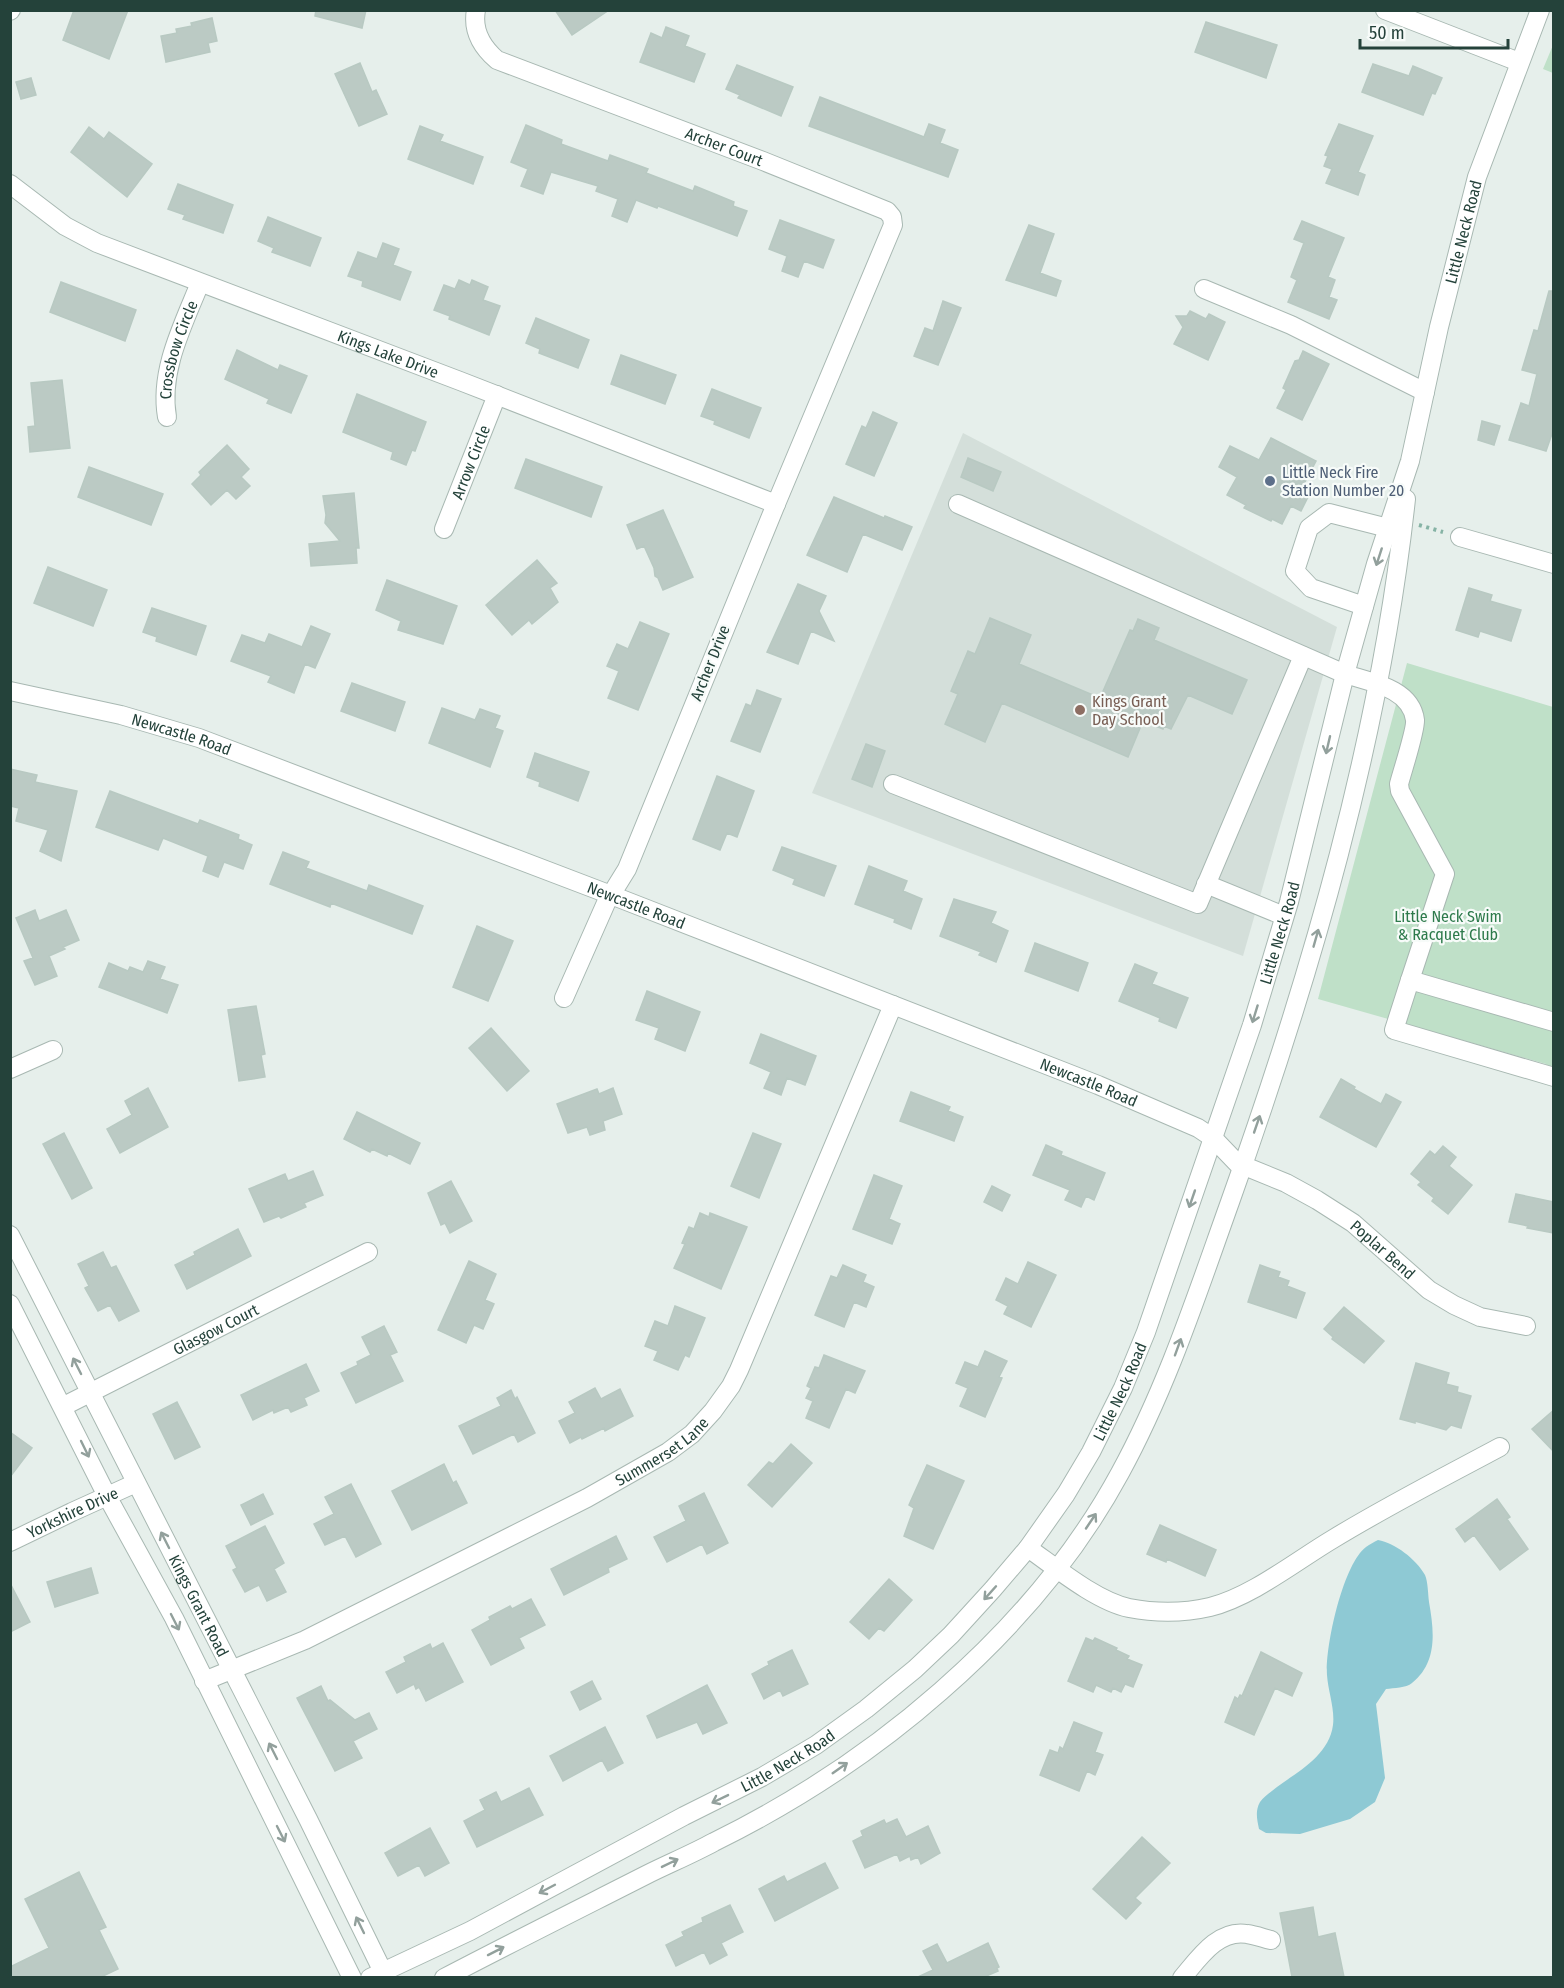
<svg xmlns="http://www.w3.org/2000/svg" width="1564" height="1988" font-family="'Fira Sans Condensed',sans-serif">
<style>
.built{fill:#d4dfda}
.green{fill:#bfe0c8}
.water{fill:#8ec9d4}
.building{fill:#bbcac4;stroke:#b8c9c2;stroke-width:1.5}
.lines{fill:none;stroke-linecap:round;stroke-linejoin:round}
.minor-casing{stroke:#a8b8b2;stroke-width:20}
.path{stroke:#86b3a5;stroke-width:4;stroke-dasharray:3 4.5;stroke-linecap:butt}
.minor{stroke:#fff;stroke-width:18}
.oneway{stroke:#92a09c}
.service-dot{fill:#5c6f8a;stroke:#f7fbf9;stroke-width:2}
.education-dot{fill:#8d6e63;stroke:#f7fbf9;stroke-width:2}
.labels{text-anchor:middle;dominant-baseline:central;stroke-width:4.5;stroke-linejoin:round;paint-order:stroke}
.street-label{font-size:16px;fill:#24423a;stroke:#f7fbf9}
.service-label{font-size:16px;fill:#4e5e75;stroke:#f7fbf9;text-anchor:start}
.education-label{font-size:16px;fill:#785e54;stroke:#f7fbf9;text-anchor:start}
.park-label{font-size:16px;fill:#2d7a4b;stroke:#f7fbf9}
</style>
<rect width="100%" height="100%" fill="#e6efeb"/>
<path class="built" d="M963,433L1337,627L1243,956L812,793Z"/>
<path class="green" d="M1553,45L1554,73H1553L1543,69Z
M1407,663L1553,707V1079L1546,1064L1318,999Z"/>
<path class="water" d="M1378,1540C1395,1543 1416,1559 1425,1575C1428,1582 1428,1594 1429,1602C1434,1631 1438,1662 1412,1683C1406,1688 1394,1688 1386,1689L1376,1704L1385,1778L1375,1802L1350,1819L1300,1834L1266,1833L1259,1829C1257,1819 1255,1811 1260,1802C1264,1796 1271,1792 1277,1787C1299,1771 1329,1755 1333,1725C1335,1709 1328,1691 1327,1675C1325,1647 1343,1564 1366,1547C1370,1544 1374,1542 1378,1540Z"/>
<path class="building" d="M74,10H128L109,59L63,40Z
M316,10H366L362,28L315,16Z
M555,10H609L572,35Z
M212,18L217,41L208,43L210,52L166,62L161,36L177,33L176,29L192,26L191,23Z
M1206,22L1277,45L1266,78L1195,52Z
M666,27L689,36L685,46L705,54L694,82L640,62L651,33L662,38Z
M360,63L372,92L376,90L387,114L359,126L335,74Z
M1373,64L1409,76L1413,66L1442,78L1435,94L1432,93L1423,115L1362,92Z
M737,65L793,87L781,116L738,98L740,95L726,89Z
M31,78L36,95L21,99L16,82Z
M820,97L924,137L929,124L945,130L940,143L958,150L948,177L809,126Z
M1339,124L1373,136L1358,172L1365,175L1358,195L1326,183L1332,169L1324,166L1328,156L1325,155Z
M526,125L562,140L561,144L608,161L610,155L648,169L646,173L693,191L695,186L734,202L733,206L747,211L737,236L658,206L657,208L636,200L627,222L612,216L618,199L596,191L598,186L551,172L543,194L521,186L528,169L511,162Z
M420,126L443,135L440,141L483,157L473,184L408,159Z
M89,127L104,139L109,132L152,164L127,197L71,152Z
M178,184L233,205L223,233L183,219L185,215L168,209Z
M268,217L321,238L310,266L272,252L274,248L258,241Z
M780,220L834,240L823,268L804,261L798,277L782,271L787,256L769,249Z
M1302,221L1344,238L1328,277L1335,280L1329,297L1337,300L1329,319L1288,302L1297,280L1291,277L1304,243L1294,239Z
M1029,225L1054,234L1040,273L1061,281L1056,296L1006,280Z
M383,243L399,249L393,265L411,272L400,300L362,286L363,281L348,276L358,252L377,259Z
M459,280L470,285L472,280L488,287L483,300L500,306L489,335L449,319L450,316L434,310L444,285L455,289Z
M61,282L136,310L125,341L50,312Z
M1549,291H1554V428L1546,451L1509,440L1521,403L1529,406L1537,374L1522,370L1534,330L1538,331Z
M943,301L961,308L938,365L914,356L925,328L933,331Z
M1190,311L1206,319L1209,314L1225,322L1208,360L1174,344L1183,327L1176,316H1187Z
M536,318L589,340L578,368L539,353L540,349L526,343Z
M237,350L278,370L280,365L307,376L291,413L267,403L269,399L225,379Z
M1303,351L1329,364L1302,420L1277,408L1286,390L1283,388L1295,361L1299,360Z
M621,355L676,375L665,404L611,384Z
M62,380L70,448L30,452L28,427L35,426L31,383Z
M712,389L761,408L749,438L714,424L715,421L701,416Z
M357,394L426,422L415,451L412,450L406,465L391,459L393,452L343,432Z
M873,412L897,423L874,476L846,464L862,426L866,428Z
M1482,421L1500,426L1494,445L1478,440Z
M1271,438L1316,461L1304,484L1312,489L1301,511L1291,506L1282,524L1272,519L1271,521L1244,508L1246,505L1227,495L1237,477L1219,467L1230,446L1259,460Z
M227,445L249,469L241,477L250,486L236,499L227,490L211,505L192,484L201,475L199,472Z
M968,458L1001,472L993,491L961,477Z
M526,459L602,487L591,517L515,488Z
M89,467L163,494L151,525L78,497Z
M354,493L359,548H356L357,563L311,566L309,544L340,541L325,523L326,515L323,496Z
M834,497L884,518L885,516L912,527L902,550L863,534L847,572L807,555Z
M663,510L693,577L663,590L658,578L655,576L654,568L644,546L637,549L627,525Z
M537,560L557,583L550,588L558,602L532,624L529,620L512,635L486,605Z
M48,567L107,590L93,626L34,603Z
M387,580L457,606L443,644L398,630L401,621L376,610Z
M798,584L826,596L819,611L834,641L811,631L798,664L767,652Z
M1469,588L1492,595L1490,601L1521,610L1511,641L1480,631L1478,637L1456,630Z
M152,608L206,626L196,655L156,641L157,637L143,632Z
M990,618L1031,635L1019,664L1100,698L1130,630L1133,631L1138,619L1159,628L1154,640L1247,680L1232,714L1188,695L1171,729L1164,726L1163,729L1143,721L1128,757L1002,703L985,742L945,724L958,694L951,691L968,651L975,654Z
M640,622L669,634L638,710L608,698L619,671L607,666L617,644L628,649Z
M311,626L330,634L315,668L305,664L294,693L268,682L271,676L231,661L242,635L265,643L269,634L302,647Z
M352,683L405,702L395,731L341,711Z
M757,690L781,699L760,752L731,741L746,704L751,706Z
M442,708L475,720L480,709L500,716L495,728L503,731L490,767L429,743Z
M866,744L885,751L872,787L852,779Z
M535,753L589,772L578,801L539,786L540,782L527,777Z
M10,769L37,775L35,782L77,791L61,861L40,851L48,830L16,821L19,808L10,806Z
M717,776L754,791L737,837L727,833L720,850L693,839Z
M110,791L198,824L200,820L239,835L238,839L252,845L243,869L224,862L218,877L203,871L208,856L163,838L158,850L96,827Z
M782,847L836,866L824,896L793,884L795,879L773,870Z
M283,852L309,862L306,868L367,891L369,885L423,906L412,934L331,903L330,907L270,884Z
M869,866L907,881L903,891L922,899L911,929L894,922L895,919L855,904Z
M954,899L996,912L991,923L1008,931L996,962L979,955L981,952L940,936Z
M35,910L39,921L66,910L79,940L63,947L65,949L49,956L57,976L35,985L24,961L33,958L16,918Z
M477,926L513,941L488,1001L453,987Z
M1035,943L1088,963L1078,991L1025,971Z
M148,961L165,967L160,979L178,985L167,1013L99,987L109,963L128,971L130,967L143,972Z
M1135,964L1157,973L1152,984L1188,998L1176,1028L1159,1021L1160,1018L1119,1001Z
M647,991L700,1012L685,1051L655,1039L659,1028L636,1020Z
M256,1006L265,1054L261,1055L265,1077L239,1081L228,1010Z
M491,1028L529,1071L507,1091L469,1048Z
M761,1034L816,1056L805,1085L787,1078L781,1095L764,1088L771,1072L750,1063Z
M1341,1079L1355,1087L1354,1089L1381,1104L1386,1094L1401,1102L1376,1147L1320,1117Z
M148,1088L168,1127L120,1153L107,1129L132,1115L125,1101Z
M613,1088L622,1114L603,1121L605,1130L590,1135L587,1127L568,1133L557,1104L597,1089L599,1094Z
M911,1092L950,1107L948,1111L963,1117L954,1141L900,1121Z
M357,1112L420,1143L410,1164L388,1153L387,1156L372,1149L370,1152L344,1139Z
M64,1133L92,1188L72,1199L43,1144Z
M753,1133L781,1144L759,1198L731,1186Z
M1046,1145L1062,1152L1061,1155L1105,1173L1094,1200L1086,1196L1081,1207L1065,1200L1070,1190L1033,1175Z
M1443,1146L1456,1157L1449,1166L1472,1185L1448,1214L1432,1201L1434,1198L1418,1185L1421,1182L1411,1174L1430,1151L1435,1155Z
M313,1171L323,1195L304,1203L306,1207L281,1218L279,1216L264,1222L249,1189L285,1174L288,1181Z
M874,1175L902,1186L889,1219L900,1224L892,1244L853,1229Z
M451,1181L472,1221L450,1233L445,1223L441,1225L428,1193Z
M992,1186L1010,1195L1002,1211L984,1202Z
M1516,1194L1554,1202V1233L1527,1228L1528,1226L1509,1222Z
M700,1213L709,1217L710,1213L747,1227L721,1289L674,1268L685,1244L682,1243L689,1227L694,1229Z
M238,1229L251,1256L187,1289L175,1265L195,1255L194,1252Z
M103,1252L111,1268L116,1266L139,1311L119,1321L110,1305L98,1311L85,1288L89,1286L78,1264Z
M469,1261L496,1274L485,1300L494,1304L483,1329L474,1325L466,1343L438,1330Z
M1028,1262L1056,1275L1031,1327L1004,1314L1008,1306L996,1300L1006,1278L1018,1284Z
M843,1265L866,1275L863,1282L874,1287L866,1307L854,1302L844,1327L815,1315L831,1276L837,1278Z
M1260,1265L1280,1272L1278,1277L1289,1281L1287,1286L1305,1293L1296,1318L1248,1302Z
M675,1306L705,1318L689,1357L685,1355L678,1370L654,1360L658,1351L645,1346L655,1321L668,1326Z
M1344,1307L1384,1341L1364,1363L1332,1339L1333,1337L1324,1329Z
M384,1326L397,1352L390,1355L403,1381L356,1403L341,1373L358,1365L357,1362L371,1355L362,1337Z
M985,1351L1007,1361L999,1377L1002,1378L985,1417L960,1406L968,1388L956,1383L965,1362L978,1367Z
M824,1355L865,1371L855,1393L846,1389L829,1428L806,1418L813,1401L806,1398L811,1388L807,1386L815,1367L819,1368Z
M1416,1363L1449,1373L1446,1384L1458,1387L1457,1392L1471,1396L1461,1428L1451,1425L1446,1430L1415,1421V1423L1400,1419Z
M306,1364L319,1391L304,1398L307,1405L291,1412L288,1407L274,1413L273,1410L253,1420L241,1395Z
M595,1388L601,1399L620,1389L633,1416L605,1431L604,1428L582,1439L581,1437L570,1443L559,1421L575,1413L569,1402Z
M511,1390L515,1399L517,1397L535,1433L518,1442L514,1434L473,1454L459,1426L501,1406L497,1398Z
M177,1402L200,1447L175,1459L153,1414Z
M1554,1410V1452L1532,1429Z
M10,1432L32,1448L10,1477Z
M791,1444L812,1463L772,1507L748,1485L769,1462L773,1464Z
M444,1464L453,1483L456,1481L467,1503L412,1530L392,1491Z
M927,1465L964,1481L933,1549L904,1536L914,1508L909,1505Z
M351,1484L381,1544L356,1557L345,1536L325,1545L314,1524L334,1514L325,1497Z
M704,1493L728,1543L707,1554L702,1544L667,1562L654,1537L686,1521L679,1506Z
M263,1494L273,1514L251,1525L241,1505Z
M1497,1499L1510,1517L1507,1519L1528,1549L1500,1570L1474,1535L1465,1542L1456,1529Z
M1160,1525L1216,1550L1205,1576L1167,1559L1166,1562L1147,1554Z
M265,1526L284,1563L274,1569L286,1592L267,1601L259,1585L245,1592L233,1570L237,1568L226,1546Z
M616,1536L627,1559L608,1568L609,1572L564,1595L551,1569Z
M91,1568L98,1593L55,1607L47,1582Z
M889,1579L912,1600L884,1631L879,1628L869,1639L850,1622Z
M10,1583L30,1622L10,1632Z
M531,1599L545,1625L519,1638L524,1648L491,1665L472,1630L490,1620L489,1617L510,1606L512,1609Z
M1086,1638L1093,1641L1095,1638L1117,1648L1116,1650L1129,1656L1127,1659L1142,1665L1133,1687L1125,1684L1121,1692L1113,1688L1111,1692L1096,1685L1093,1692L1068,1681Z
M443,1643L463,1682L426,1701L419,1687L416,1689L414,1684L397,1693L386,1672L406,1662L404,1657L430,1644L432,1649Z
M792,1650L808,1684L783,1696L780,1690L764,1699L752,1674L769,1665L768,1662Z
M1261,1652L1302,1673L1292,1696L1275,1688L1254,1735L1225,1722L1235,1697L1238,1699L1240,1695L1242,1696Z
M592,1681L601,1699L580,1710L571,1692Z
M707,1685L727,1723L703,1734L697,1722L657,1738L647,1716Z
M321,1686L328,1701L330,1700L355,1720L369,1713L377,1729L353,1741L362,1758L335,1771L297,1698Z
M1074,1722L1102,1733L1095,1752L1103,1755L1095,1775L1087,1771L1079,1791L1040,1775L1050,1750L1058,1753L1060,1747L1063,1749Z
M605,1727L623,1763L608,1771L602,1760L563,1781L550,1756Z
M529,1788L543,1815L477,1847L464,1821L485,1810L480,1800L496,1792L501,1802Z
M897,1819L906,1837L928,1826L940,1853L921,1864L918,1857L911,1860L910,1856L900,1861L897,1854L865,1868L853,1841L863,1836L861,1831L884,1820L886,1824Z
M430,1828L449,1863L425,1876L419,1865L398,1876L385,1853Z
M1142,1837L1170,1863L1135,1898L1141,1903L1126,1919L1093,1889Z
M825,1863L838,1888L775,1921L759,1889L784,1876L787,1882Z
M79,1872L106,1927L99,1930L118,1969L101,1977H10V1967L49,1948L25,1899Z
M730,1905L743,1932L721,1943L727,1955L710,1964L704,1952L676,1966L666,1945L684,1936L682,1932L703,1922L702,1918Z
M1313,1907L1318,1937L1335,1933L1344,1977H1292L1280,1913Z
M988,1943L999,1967L997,1968L998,1971L984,1977H918L933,1970L923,1951L937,1944L947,1963Z"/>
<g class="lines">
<g class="minor-casing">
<g id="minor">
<path id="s1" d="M476,10C472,31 482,47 497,60L763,161L887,211L892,217L893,225L776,504L627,869L606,903L564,998"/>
<path d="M1385,10L1519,62"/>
<path d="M10,11L11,10"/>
<path id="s2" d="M10,184L65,226L97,243L460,381L776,504"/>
<path d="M1204,289L1291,325L1425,392"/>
<path id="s3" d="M167,417C159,371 183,325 200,283"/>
<path d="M958,504L1345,674C1370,682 1411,688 1415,720C1416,730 1402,772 1399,784L1400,791L1445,874L1410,980L1554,1022"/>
<path id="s4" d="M444,529L497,395"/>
<path d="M1460,537L1554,564"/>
<path d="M1364,606L1311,588L1295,571L1309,528L1329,513L1388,528"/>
<path id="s5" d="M10,691L121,715L199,738L611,895L1098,1085L1198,1128L1213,1138L1237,1163L1286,1183L1317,1200L1353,1223L1429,1290L1454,1305L1480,1317L1526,1326"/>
<path d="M893,784L1198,904L1303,656"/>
<path d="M1206,884L1284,916"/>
<path d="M1410,980L1394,1030L1554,1077"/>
<path d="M10,1069L53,1050"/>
<path id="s6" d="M10,1235L308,1819L386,1978"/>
<path d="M10,1304L107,1496L174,1618L352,1978"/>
<path id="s7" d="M64,1406L368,1252"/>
<path id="s8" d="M10,1542L72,1512L136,1483"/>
<path d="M1028,1548C1055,1567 1096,1601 1129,1608C1155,1613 1184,1613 1210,1607C1251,1597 1296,1561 1333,1539C1387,1506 1444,1477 1500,1447"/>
<path id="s9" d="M204,1681L305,1640L587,1498L668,1452L692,1434L713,1411L731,1386L739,1370L893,1005"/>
<path id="s10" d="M370,1978L470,1931L684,1816L762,1777L816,1745L866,1709L915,1669L951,1635L993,1589L1028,1548L1066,1494L1091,1452L1123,1388L1146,1332L1252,1025L1289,902L1345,674L1376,564L1410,461L1439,327L1477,177L1540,10"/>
<path d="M444,1978C511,1943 579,1909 646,1875C668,1864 692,1854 714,1842C795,1802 873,1751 941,1691C1012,1629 1075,1556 1120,1473C1167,1387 1197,1294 1230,1202C1311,975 1380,739 1406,499"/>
<path d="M1182,1978C1199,1958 1218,1929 1247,1934C1255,1935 1263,1938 1271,1940"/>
</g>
</g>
<path class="path" d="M1419,525L1443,532"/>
<use href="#minor" class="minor"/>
</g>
<defs><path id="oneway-shaft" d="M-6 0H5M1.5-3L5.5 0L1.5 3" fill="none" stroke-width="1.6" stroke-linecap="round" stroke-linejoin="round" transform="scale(1.5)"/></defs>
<g class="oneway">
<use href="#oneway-shaft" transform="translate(1379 557) rotate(108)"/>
<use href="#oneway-shaft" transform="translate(1328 745) rotate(103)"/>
<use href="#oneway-shaft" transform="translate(1316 938) rotate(-74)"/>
<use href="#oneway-shaft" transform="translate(1255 1014) rotate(107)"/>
<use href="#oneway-shaft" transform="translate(1257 1124) rotate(-71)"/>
<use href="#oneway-shaft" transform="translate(1192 1199) rotate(109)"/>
<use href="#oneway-shaft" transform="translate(1178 1347) rotate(-70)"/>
<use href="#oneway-shaft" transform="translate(77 1366) rotate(-117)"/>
<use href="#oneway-shaft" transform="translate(85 1449) rotate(64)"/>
<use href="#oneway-shaft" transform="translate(1091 1521) rotate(-56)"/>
<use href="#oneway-shaft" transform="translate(165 1540) rotate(-117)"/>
<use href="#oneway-shaft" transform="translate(990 1593) rotate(132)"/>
<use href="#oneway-shaft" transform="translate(175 1622) rotate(63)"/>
<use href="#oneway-shaft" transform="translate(273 1751) rotate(-117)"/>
<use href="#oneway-shaft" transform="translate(840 1768) rotate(-35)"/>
<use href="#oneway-shaft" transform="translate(720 1799) rotate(154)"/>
<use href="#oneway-shaft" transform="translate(281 1834) rotate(63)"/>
<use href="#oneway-shaft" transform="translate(670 1863) rotate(-26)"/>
<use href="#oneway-shaft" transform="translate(547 1889) rotate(152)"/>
<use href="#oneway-shaft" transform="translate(360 1925) rotate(-116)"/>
<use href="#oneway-shaft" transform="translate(496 1951) rotate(-27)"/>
</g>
<circle class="service-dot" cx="1270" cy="481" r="6"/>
<circle class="education-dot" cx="1080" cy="710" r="6"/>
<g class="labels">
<g class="street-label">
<text stroke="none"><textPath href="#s1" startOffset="300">Archer Court</textPath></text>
<text stroke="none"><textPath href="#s10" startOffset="2187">Little Neck Road</textPath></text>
<text stroke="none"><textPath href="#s3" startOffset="69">Crossbow Circle</textPath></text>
<text stroke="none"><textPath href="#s2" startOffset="417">Kings Lake Drive</textPath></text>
<text stroke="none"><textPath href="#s4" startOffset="72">Arrow Circle</textPath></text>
<text transform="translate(710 663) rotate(-68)">Archer Drive</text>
<text stroke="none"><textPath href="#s5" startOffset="177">Newcastle Road</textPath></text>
<text stroke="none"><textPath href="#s5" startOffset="663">Newcastle Road</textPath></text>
<text stroke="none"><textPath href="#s10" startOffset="1462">Little Neck Road</textPath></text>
<text stroke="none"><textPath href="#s5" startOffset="1149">Newcastle Road</textPath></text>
<text stroke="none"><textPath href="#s5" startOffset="1491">Poplar Bend</textPath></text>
<text stroke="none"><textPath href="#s7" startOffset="170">Glasgow Court</textPath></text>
<text stroke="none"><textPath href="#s10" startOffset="976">Little Neck Road</textPath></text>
<text stroke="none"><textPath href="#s9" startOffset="513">Summerset Lane</textPath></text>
<text stroke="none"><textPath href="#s8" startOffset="69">Yorkshire Drive</textPath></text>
<text stroke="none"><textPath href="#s6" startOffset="416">Kings Grant Road</textPath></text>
<text stroke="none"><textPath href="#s10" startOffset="471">Little Neck Road</textPath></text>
</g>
<g class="service-label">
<text x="1282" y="472">Little Neck Fire<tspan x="1282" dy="18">Station Number 20</tspan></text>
</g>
<g class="education-label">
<text x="1092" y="701">Kings Grant<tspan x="1092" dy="18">Day School</tspan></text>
</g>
<g class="park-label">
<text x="1448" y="916">Little Neck Swim<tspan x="1448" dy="18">&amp; Racquet Club</tspan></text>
</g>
</g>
<rect width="1564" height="1988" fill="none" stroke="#24423a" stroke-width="24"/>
<path d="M1360 39v9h148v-9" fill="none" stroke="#24423a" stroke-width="3"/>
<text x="1369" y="39" font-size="18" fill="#24423a" stroke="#f7fbf9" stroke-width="4.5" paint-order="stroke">50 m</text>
</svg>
